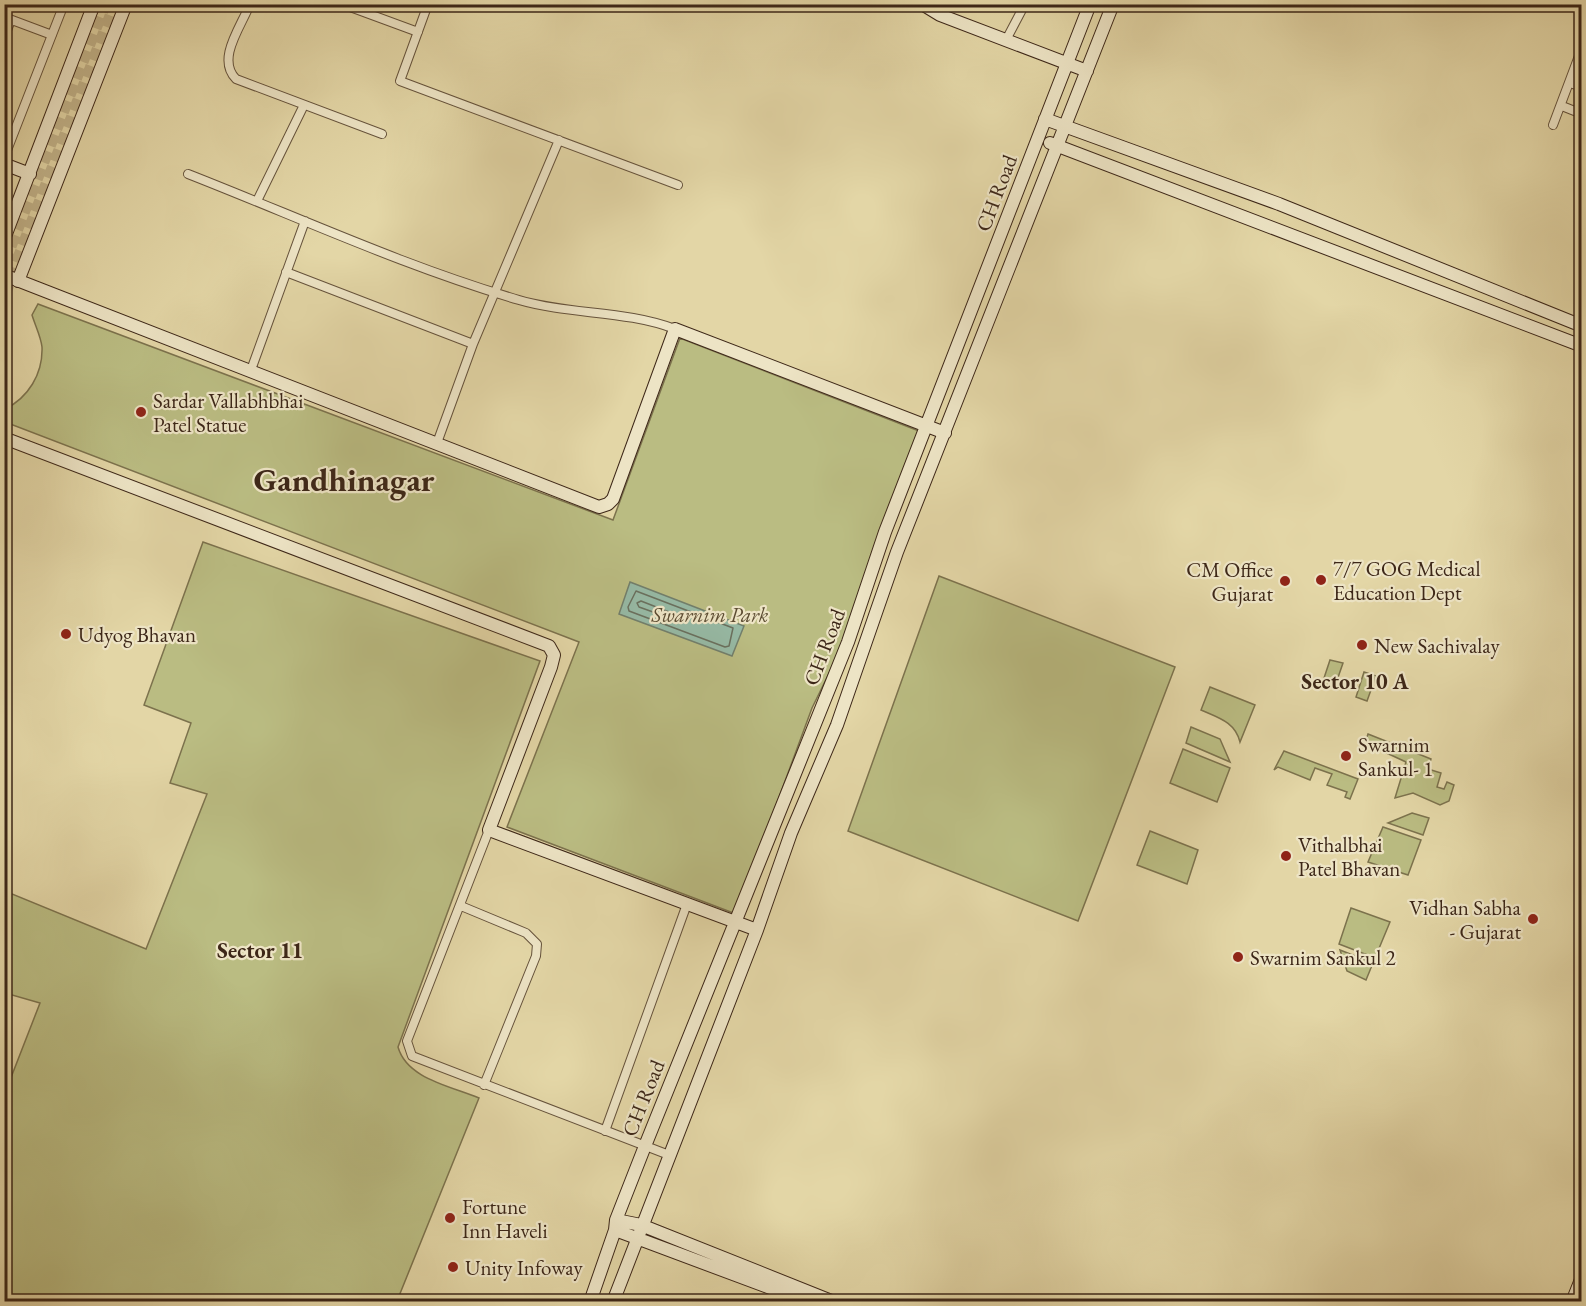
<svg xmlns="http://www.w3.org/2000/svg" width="1586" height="1306" font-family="'EB Garamond',serif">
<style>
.green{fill:#babc82;stroke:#7c724d;stroke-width:1.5}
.water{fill:#96b9a4;stroke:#727f6c;stroke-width:1.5}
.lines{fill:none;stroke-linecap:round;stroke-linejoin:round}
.shore{stroke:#6a705e;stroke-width:1.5}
.secondary-tunnel{stroke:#c2b38a;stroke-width:12;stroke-dasharray:12 6;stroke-linecap:butt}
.street-casing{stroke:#66533c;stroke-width:10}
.secondary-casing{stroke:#3d2718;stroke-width:14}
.street{stroke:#ede4c5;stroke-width:8}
.secondary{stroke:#ede4c5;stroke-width:12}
.rail{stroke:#3d2718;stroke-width:2;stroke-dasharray:10 10;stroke-linecap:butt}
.poi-dot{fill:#8f2418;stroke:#ede4c5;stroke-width:2}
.labels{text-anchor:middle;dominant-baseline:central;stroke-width:4.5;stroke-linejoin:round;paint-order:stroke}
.street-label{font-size:21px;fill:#3d2718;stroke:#ede4c5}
.poi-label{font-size:21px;fill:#3d2718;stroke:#ede4c5;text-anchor:start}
.park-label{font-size:21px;font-style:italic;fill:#5c4c32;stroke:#ede4c5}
.neighbourhood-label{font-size:22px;font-weight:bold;fill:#3d2718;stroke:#ede4c5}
.town-label{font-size:33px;font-weight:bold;fill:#3d2718;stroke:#ede4c5}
</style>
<rect width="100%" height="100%" fill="#e3d6a6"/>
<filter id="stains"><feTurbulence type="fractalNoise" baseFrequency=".00333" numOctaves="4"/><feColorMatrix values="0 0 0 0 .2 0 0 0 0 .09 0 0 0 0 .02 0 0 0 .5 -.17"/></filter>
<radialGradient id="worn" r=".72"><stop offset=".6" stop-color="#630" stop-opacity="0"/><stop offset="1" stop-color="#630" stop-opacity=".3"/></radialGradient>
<path class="green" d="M38,304L613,520L680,338L919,431L837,657L812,708L736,914L507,827L579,642L5,422V409C28,398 43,374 42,347C41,337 35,325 32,315Z
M203,542L540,661L398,1047C407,1079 451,1086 479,1098L397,1301H5V1093L40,1003L5,993V891L146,949L207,794L170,783L191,723L144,705Z
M939,576L1175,667L1078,921L848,831Z
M1330,660L1343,663L1334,689L1322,684Z
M1364,672L1376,676L1367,701L1356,697Z
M1210,687L1255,705L1240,742C1235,722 1219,718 1201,710Z
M1191,727L1220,739L1230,762L1186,743Z
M1368,734L1431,759L1428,769L1441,773L1437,787L1444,789L1447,782L1454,785L1449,801L1440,805L1413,793L1395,798L1406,762L1365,743Z
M1183,749L1230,768L1217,802L1170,783Z
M1284,751L1358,779L1350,799L1345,797L1347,792L1327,785L1332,774L1315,768L1310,780L1278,767L1274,770Z
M1412,813L1429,818L1423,835L1388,823Z
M1383,827L1421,840L1408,875L1368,862Z
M1150,831L1198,850L1187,884L1137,865Z
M1351,908L1390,922L1375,958L1339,944Z
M1340,950L1373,963L1366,980L1347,971Z"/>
<path class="water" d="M630,582L744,626L732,656L619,614Z"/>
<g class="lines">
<path class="shore" d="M636,591L733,628L729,646L725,647L629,611L628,607Z
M641,601L669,612L671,616L667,617L639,607L637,603Z"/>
<path class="secondary-tunnel" d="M4,263L105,4
M4,296L115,4"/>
<g class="street-casing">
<path id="street" d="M250,4C241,27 216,59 236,79L382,134
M342,4L418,32
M428,4L400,81L678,185
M4,17L52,35
M4,38L11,20
M1006,40L1025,4
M1570,83L1582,87
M1562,106L1582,114
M1553,125L1582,48
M4,158L64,4
M188,174C298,217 406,267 519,300C570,315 625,310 675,329
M257,201L304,105
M286,272L473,344
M251,370L305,221
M437,443L473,344L559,140
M489,830L407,1041L412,1056L669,1155
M461,906L526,933L537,944L536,956L484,1085
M605,1131L687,904"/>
</g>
<g class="secondary-casing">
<path id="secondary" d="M922,4L940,15L1087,71
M1045,119L1279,204L1582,326
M1050,143L1582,346
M4,164L30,174
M4,239L94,4
M4,275L599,507L608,504L613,499L675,329L945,433
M18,281L126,4
M4,438L549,646L554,655L551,667L489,830L757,930
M616,1220L641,1225L834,1302
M615,1230L808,1302
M590,1302L615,1230L616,1220L645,1146L848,642L885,532L1090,4
M613,1302L757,930L791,833L837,725L897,552L1113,4
M1572,1302L1582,1277"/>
</g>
<use href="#street" class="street"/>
<use href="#secondary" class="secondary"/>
<path class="rail" d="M1578,1302L1582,1292"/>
</g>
<g class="poi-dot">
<circle cx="141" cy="412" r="6"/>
<circle cx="1321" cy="580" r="6"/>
<circle cx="1285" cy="581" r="6"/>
<circle cx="66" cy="634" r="6"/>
<circle cx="1362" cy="645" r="6"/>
<circle cx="1346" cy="756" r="6"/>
<circle cx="1286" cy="856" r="6"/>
<circle cx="1533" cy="919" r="6"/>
<circle cx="1238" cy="957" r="6"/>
<circle cx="450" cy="1218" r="6"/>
<circle cx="453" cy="1267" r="6"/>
</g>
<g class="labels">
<g class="street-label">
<text transform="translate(996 193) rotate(-69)">CH Road</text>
<text transform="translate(824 647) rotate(-69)">CH Road</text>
<text transform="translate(643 1098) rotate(-68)">CH Road</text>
</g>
<g class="poi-label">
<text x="153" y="400">Sardar Vallabhbhai<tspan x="153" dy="24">Patel Statue</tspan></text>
<text x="1333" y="568">7/7 GOG Medical<tspan x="1333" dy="24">Education Dept</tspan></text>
<text x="1273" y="569" text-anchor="end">CM Office<tspan x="1273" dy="24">Gujarat</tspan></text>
<text x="78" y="634">Udyog Bhavan</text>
<text x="1374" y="645">New Sachivalay</text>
<text x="1358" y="744">Swarnim<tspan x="1358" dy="24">Sankul- 1</tspan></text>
<text x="1298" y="844">Vithalbhai<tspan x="1298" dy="24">Patel Bhavan</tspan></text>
<text x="1521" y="907" text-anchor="end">Vidhan Sabha<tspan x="1521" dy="24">- Gujarat</tspan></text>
<text x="1250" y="957">Swarnim Sankul 2</text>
<text x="462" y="1206">Fortune<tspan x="462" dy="24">Inn Haveli</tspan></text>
<text x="465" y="1267">Unity Infoway</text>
</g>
<g class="park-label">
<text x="710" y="614">Swarnim Park</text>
</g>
<g class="neighbourhood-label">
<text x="1355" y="681">Sector 10 A</text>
<text x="260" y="950">Sector 11</text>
</g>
<g class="town-label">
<text x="344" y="479">Gandhinagar</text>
</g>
</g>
<rect width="1586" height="1306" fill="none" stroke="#e3d6a6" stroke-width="24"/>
<rect x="6" y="6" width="1574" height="1294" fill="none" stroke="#3d2718" stroke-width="3"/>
<rect x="12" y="12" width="1562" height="1282" fill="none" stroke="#3d2718" stroke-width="1.5"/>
<rect width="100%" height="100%" filter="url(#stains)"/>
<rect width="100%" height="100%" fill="url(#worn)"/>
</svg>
